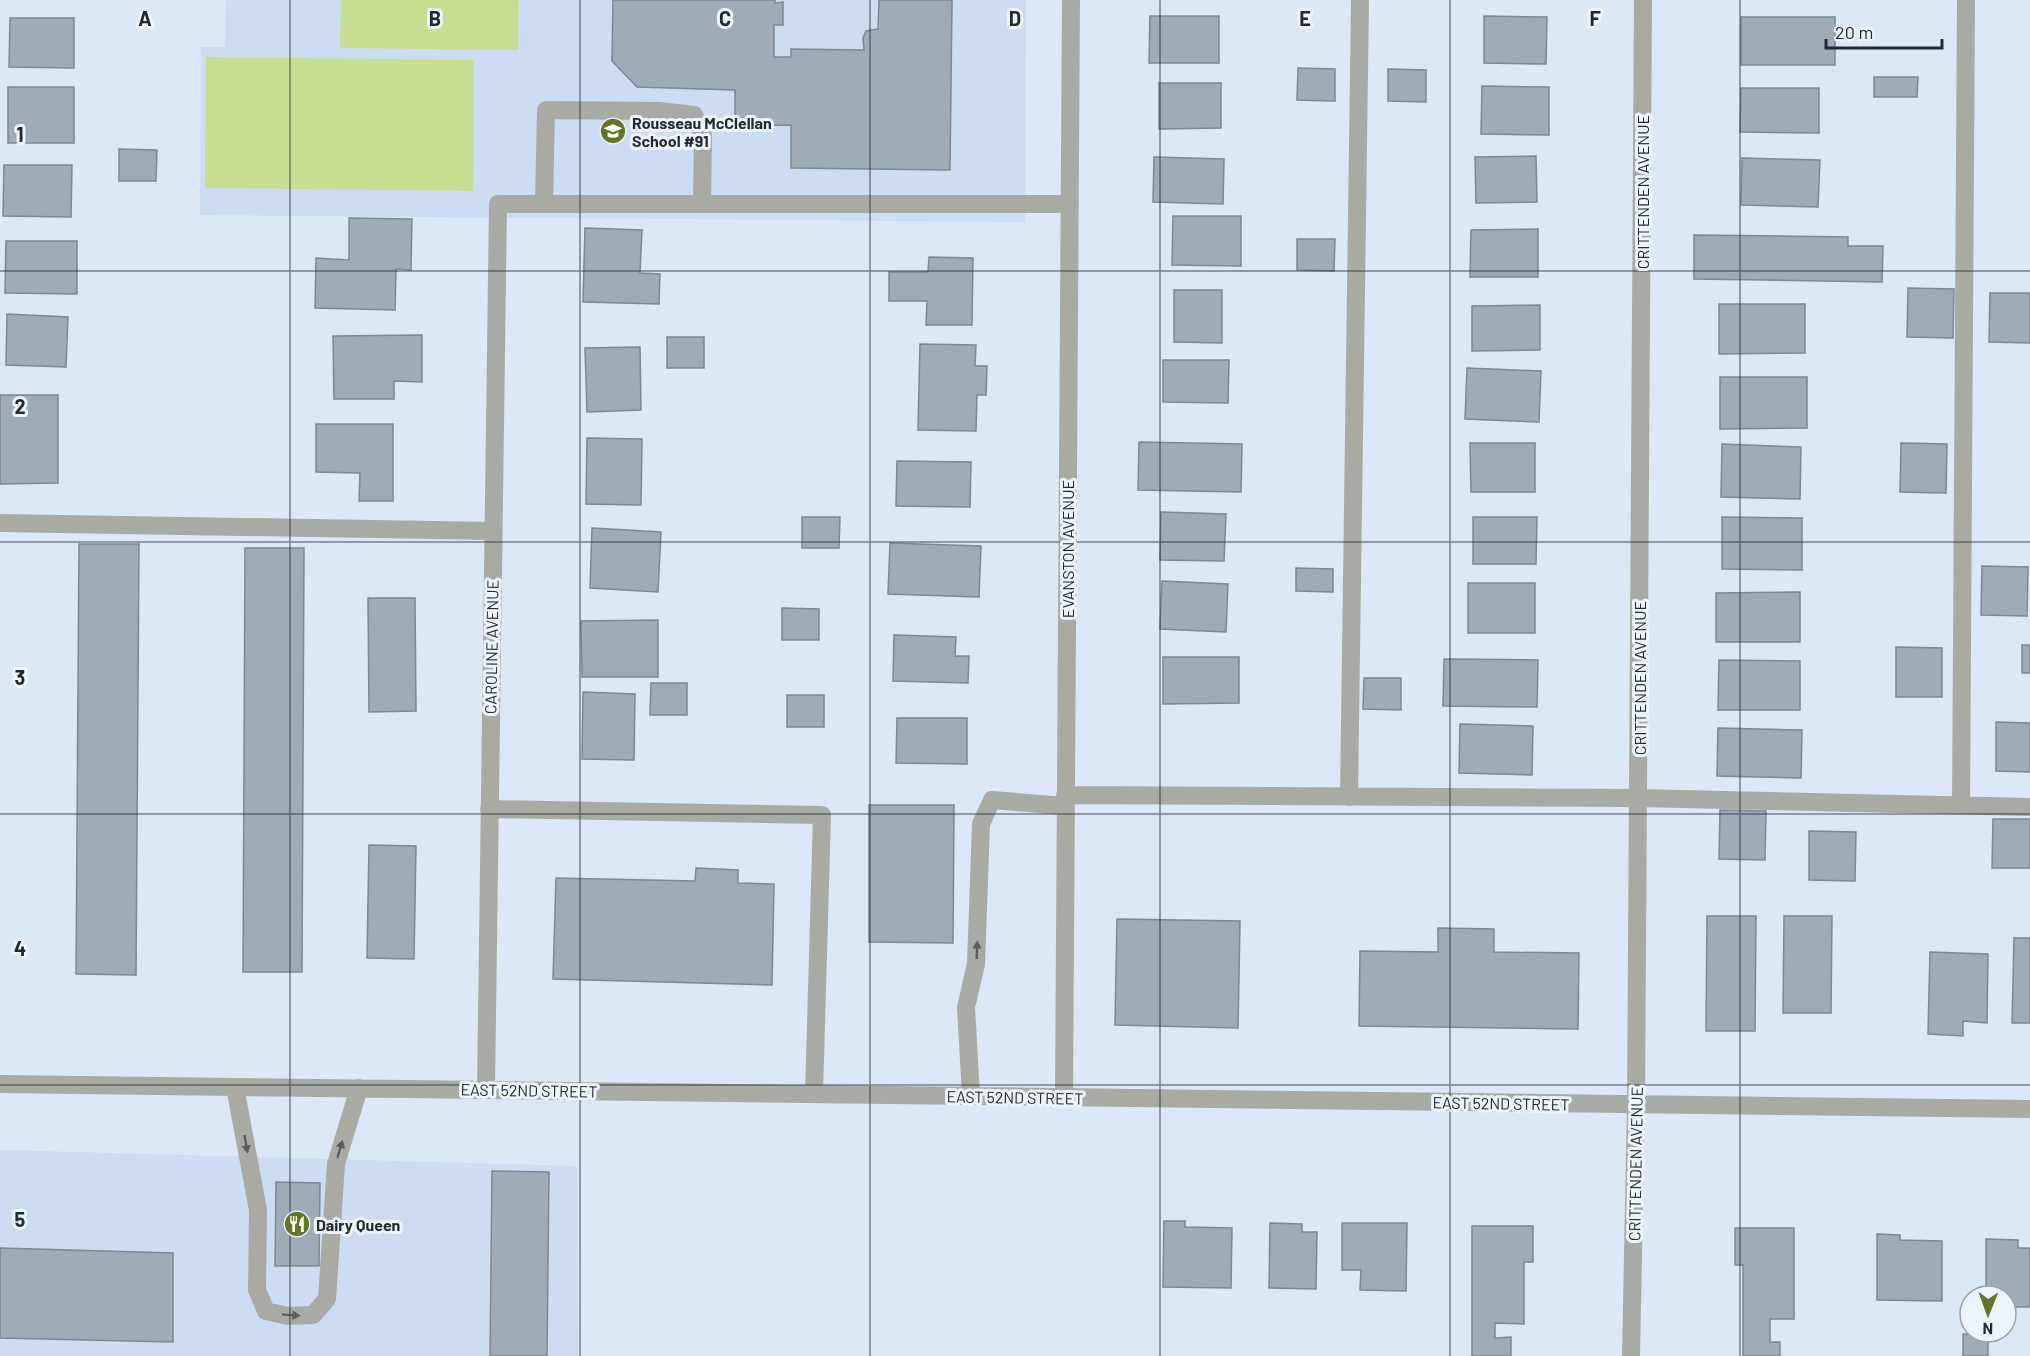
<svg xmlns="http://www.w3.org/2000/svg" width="2030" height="1356" font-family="Barlow,sans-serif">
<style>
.built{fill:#ccdcf2}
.green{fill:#c9dd92}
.building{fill:#a0abba;stroke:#7d8795;stroke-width:1.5}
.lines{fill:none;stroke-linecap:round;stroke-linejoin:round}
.minor{stroke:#a8aaa3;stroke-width:18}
.oneway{fill:#595d5d}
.grid{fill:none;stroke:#25292f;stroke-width:1.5;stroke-opacity:0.55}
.labels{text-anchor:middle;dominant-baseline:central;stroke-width:6;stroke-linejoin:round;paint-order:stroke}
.poi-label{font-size:16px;font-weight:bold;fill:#25292f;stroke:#edf4fd;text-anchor:start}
.street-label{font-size:16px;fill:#25292f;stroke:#edf4fd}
.grid-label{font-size:20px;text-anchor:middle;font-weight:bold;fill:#25292f;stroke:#edf4fd;stroke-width:6;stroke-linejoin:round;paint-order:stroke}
</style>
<rect width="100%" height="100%" fill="#dce7f7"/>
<path class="built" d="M226,0H1026L1025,222L200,215L201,47H225Z
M0,1150L577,1166L578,1356H0Z"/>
<path class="green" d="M341,0H519L518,50L340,48Z
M206,57L474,60L473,191L205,188Z"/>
<path class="building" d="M613,0H775V3L783,2V25H774V57H791V49L864,50L863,38L866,31L878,29L879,0H952L950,170L791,168V125L735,126V90L637,87L612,61Z
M1150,16H1219V63H1149Z
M1484,16L1547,17L1546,64L1484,63Z
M1741,17H1835V65H1741Z
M10,18H74V68L9,67Z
M1298,68L1335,69V101L1297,100Z
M1388,69L1426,70V102L1388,101Z
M1874,77H1918L1917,97H1874Z
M1159,83H1221V128L1159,129Z
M1482,86L1549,87V135L1481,134Z
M8,87H74V143H8Z
M1741,88H1819V133L1740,132Z
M119,149L157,150L156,181H119Z
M1536,156L1537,202L1476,203L1475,157Z
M1154,157L1224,159L1223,204L1153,202Z
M1742,158L1820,160L1818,207L1741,205Z
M4,165H72L71,217L3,216Z
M1173,216H1241V266L1172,265Z
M349,218L412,219L411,270L396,269L395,310L315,308L316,258L349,260Z
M585,228L642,230L640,273L660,274L659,304L583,302Z
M1538,229V277H1470L1471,230Z
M1694,235L1848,237V246H1883L1882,282L1694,279Z
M1297,239H1335L1334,271L1297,270Z
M6,241H77V294L5,293Z
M929,257L973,258L972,325H926L927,301H889V272H928Z
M1908,288L1954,289L1953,338L1907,337Z
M1174,290H1222V343L1174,342Z
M1990,293H2030V343L1989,342Z
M1719,304H1805V353L1719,354Z
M1540,305V350L1472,351V306Z
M7,314L68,317L66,367L6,365Z
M422,335V382L394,381V399H334L333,336Z
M667,337H704V368H667Z
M920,344L976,345L975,366H987L986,395H977L976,431L918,430Z
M640,347L641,410L587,412L585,348Z
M1163,360H1229L1228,403L1163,402Z
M1467,368L1541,371L1539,422L1465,419Z
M1720,377H1807V428L1720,429Z
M0,395H58V483L0,484Z
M316,424H393V501H359L360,473L316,472Z
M587,438L642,439L641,505L586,504Z
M1139,442L1242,444L1241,492L1138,490Z
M1470,443H1535V492H1471Z
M1901,443L1947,444L1946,493L1900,492Z
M1722,444L1801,447L1800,499L1721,497Z
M897,461L971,462L970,507L896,506Z
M1161,512L1226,514L1224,561L1160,560Z
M802,517H840L839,548H802Z
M1473,517H1537L1536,564H1473Z
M1722,517L1802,518V570L1722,569Z
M592,528L661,532L658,592L590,588Z
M890,543L981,546L979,597L888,594Z
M79,544H139L136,975L76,974Z
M245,548H304L302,972H243Z
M1982,566L2028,567L2027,616L1981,615Z
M1296,568L1333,569V592L1296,591Z
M1162,581L1228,584L1226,632L1160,629Z
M1468,583H1535V633H1468Z
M1800,592V642H1716V593Z
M368,598H415L416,711L369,712Z
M782,608L819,609V640H782Z
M658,620V677H582L581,621Z
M894,635L956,637L955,656H969L968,683L893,681Z
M2022,645H2030V673H2022Z
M1896,647L1942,648V697H1896Z
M1163,657H1239V703L1163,704Z
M1444,659L1538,660L1537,707L1443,706Z
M1719,660L1800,661V710H1718Z
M1364,678H1401V710L1363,709Z
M651,683H687V715H650Z
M583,692L635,694L634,760L582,759Z
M787,695H824V727H787Z
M897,718H967V764L896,763Z
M1996,722L2030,723V772L1996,771Z
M1460,724L1533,726L1532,775L1459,773Z
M1718,728L1802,730L1801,778L1717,776Z
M869,805H954L953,943L869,942Z
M1720,810L1766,811L1765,860L1719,859Z
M1993,819H2030V868H1992Z
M1809,831L1856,832L1855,881L1809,880Z
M369,845L416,846L414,959L367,958Z
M696,868L738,870V883L774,884L772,985L553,979L556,878L695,881Z
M1707,916H1756L1755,1031H1706Z
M1784,916H1832L1831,1013H1783Z
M1117,919L1240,921L1238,1028L1115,1025Z
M1438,928L1494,929V952L1579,953L1578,1029L1359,1026L1360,951L1438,952Z
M2014,938H2030V1023H2012Z
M1930,952L1988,954L1987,1023L1963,1021V1036L1928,1034Z
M492,1171L549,1172L547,1356H490Z
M276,1182L320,1183L319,1266H275Z
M1164,1221H1185V1227L1232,1228L1231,1288L1163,1287Z
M1270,1223L1302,1224V1232H1317L1316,1289L1269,1288Z
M1342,1223H1407L1406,1291L1360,1290L1361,1270H1342Z
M1472,1226H1533V1262H1524V1324L1495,1323V1338L1511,1337V1356H1472Z
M1735,1228H1794V1319H1770V1342H1780V1356H1743V1265H1735Z
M1877,1234L1900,1235V1240L1942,1241V1301L1877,1300Z
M1986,1239L2018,1240V1248H2030V1307H2006V1296H1986Z
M0,1248L173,1253V1342L0,1338Z
M1963,1334H1988V1356H1963Z"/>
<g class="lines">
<path class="minor" d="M544,204L546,110L659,111L694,115L703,135L702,204
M0,523L493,531
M1065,795L1638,798L2030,807
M1349,797L1360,0
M1961,805L1966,0
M489,809L822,815L814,1094
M0,1084L2030,1109
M235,1087L258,1210L257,1290L266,1311L288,1316L313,1315L327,1299L336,1164L359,1088
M486,1089L498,204H1069
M971,1096L966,1007L976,964L981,824L992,800L1065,806
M1064,1097L1071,0
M1631,1356L1636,1105L1643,0"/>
</g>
<defs><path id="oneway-solid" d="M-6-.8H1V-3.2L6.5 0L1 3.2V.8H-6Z" transform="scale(1.5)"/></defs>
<g class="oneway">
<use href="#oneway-solid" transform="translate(977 950) rotate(-88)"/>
<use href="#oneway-solid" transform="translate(246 1144) rotate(80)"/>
<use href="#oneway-solid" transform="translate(340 1149) rotate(-73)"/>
<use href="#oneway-solid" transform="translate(291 1315) rotate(4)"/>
</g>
<path class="grid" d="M290,0V1356M580,0V1356M870,0V1356M1160,0V1356M1450,0V1356M1740,0V1356M0,271H2030M0,542H2030M0,814H2030M0,1085H2030"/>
<defs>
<g id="school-disc" transform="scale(1.35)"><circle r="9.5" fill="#647625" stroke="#edf4fd"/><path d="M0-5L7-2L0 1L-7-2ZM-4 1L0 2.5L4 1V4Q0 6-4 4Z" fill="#fff"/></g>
<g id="restaurant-disc" transform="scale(1.35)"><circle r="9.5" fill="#647625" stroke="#edf4fd"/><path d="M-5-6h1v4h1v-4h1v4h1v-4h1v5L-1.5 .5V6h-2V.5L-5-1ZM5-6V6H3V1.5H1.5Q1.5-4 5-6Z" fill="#fff"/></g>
</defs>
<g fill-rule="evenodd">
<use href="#school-disc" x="613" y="131"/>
<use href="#restaurant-disc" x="297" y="1224"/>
</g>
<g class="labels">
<g class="poi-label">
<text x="632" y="122">Rousseau McClellan<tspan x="632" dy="18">School #91</tspan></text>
<text x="316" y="1224">Dairy Queen</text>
</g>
<g class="street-label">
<text transform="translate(1642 192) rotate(-90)">CRITTENDEN AVENUE</text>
<text transform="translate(1067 549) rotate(-90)">EVANSTON AVENUE</text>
<text transform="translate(491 647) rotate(-89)">CAROLINE AVENUE</text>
<text transform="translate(1639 678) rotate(-90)">CRITTENDEN AVENUE</text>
<text transform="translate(529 1090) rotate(1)">EAST 52ND STREET</text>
<text transform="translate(1015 1097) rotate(1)">EAST 52ND STREET</text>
<text transform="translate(1501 1103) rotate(1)">EAST 52ND STREET</text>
<text transform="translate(1635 1164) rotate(-89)">CRITTENDEN AVENUE</text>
</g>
</g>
<g class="grid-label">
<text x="145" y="26">A</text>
<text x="435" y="26">B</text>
<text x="725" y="26">C</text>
<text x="1015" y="26">D</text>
<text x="1305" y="26">E</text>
<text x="1595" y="26">F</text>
<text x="20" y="142">1</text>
<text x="20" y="414">2</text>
<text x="20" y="685">3</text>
<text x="20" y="956">4</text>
<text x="20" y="1227">5</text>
</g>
<g transform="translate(1988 1314) rotate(181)"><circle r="28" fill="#edf4fd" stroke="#9da3ab" stroke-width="1.5"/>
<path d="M0-4.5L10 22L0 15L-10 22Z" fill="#647625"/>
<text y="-9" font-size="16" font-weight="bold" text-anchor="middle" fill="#25292f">N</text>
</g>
<path d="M1826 39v9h116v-9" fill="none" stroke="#25292f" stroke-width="3"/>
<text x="1835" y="39" font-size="18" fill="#25292f" stroke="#edf4fd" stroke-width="4.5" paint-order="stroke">20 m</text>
</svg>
